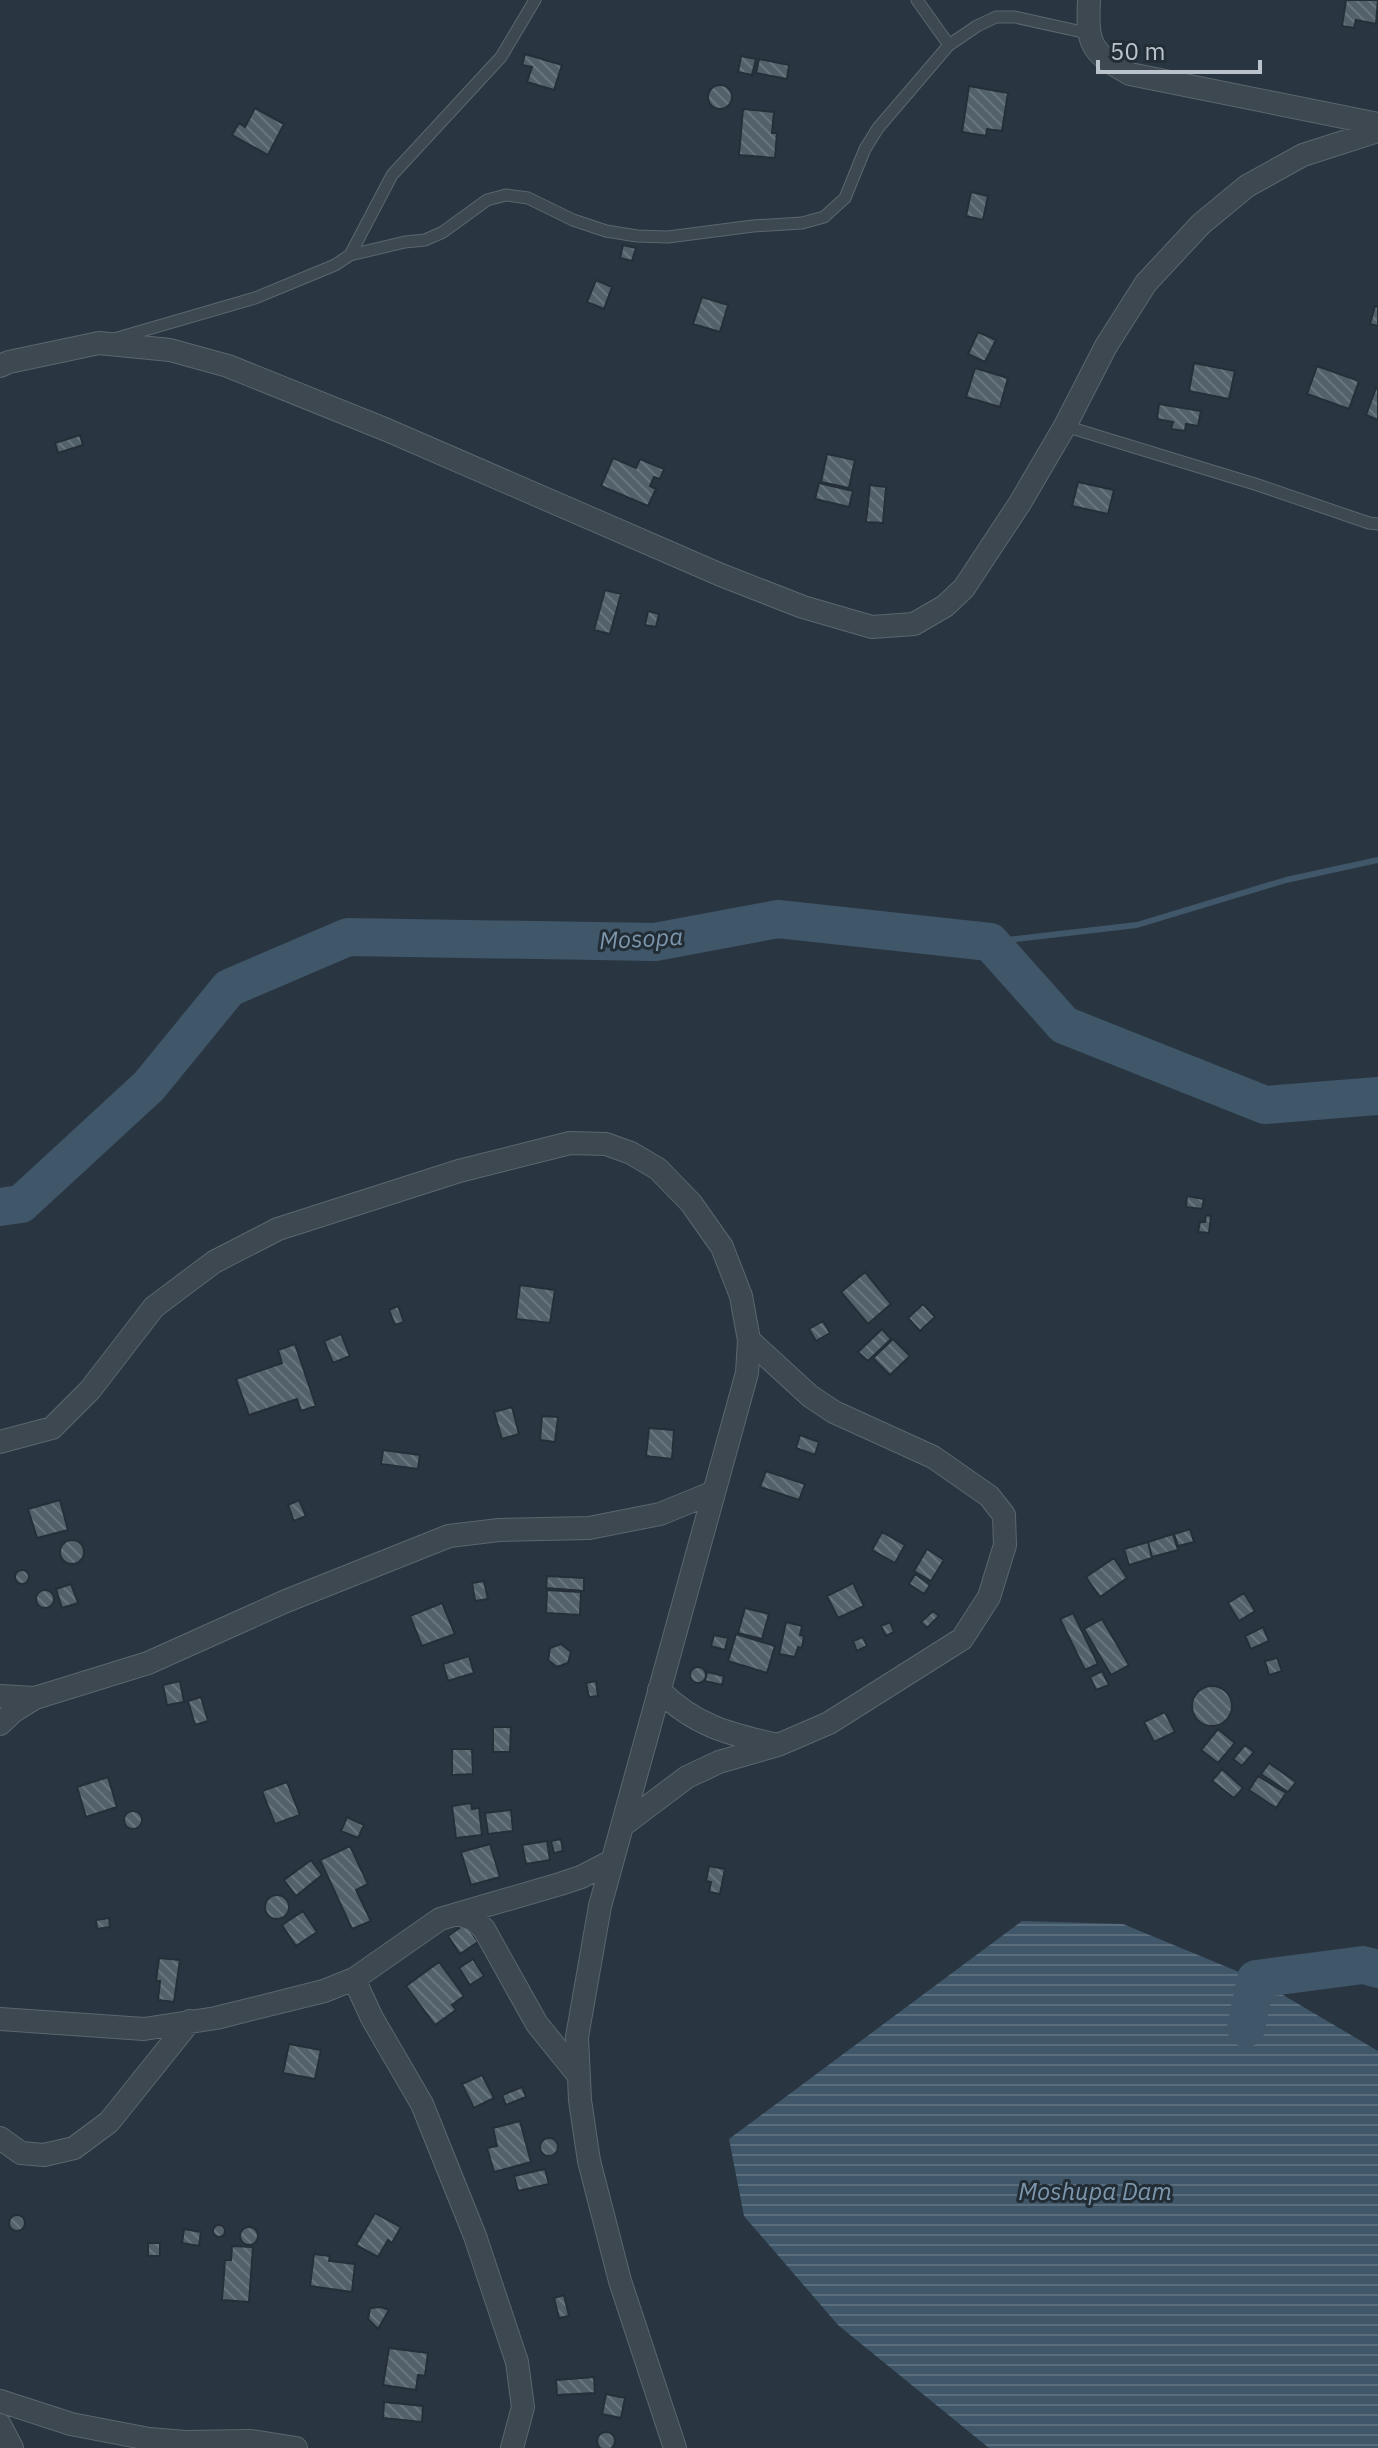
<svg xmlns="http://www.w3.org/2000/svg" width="1378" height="2448" font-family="'IBM Plex Sans',sans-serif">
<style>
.water{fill:url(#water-rules)}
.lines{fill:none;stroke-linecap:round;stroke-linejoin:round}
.stream{stroke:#405669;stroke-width:6}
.river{stroke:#405669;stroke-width:38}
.building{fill:url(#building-back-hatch);stroke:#242f38;stroke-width:2}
.lane-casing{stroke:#5b666e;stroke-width:13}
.street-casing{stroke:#5b666e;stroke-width:24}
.lane{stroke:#3d4851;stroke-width:11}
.street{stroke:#3d4851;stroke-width:22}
.labels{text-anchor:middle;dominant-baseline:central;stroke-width:6;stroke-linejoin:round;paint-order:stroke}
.water-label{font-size:24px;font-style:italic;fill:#7d96ab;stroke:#222d36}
</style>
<defs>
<pattern id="water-rules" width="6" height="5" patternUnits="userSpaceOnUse" patternTransform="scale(2)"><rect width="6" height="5" fill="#405669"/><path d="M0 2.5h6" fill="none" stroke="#5a6d7d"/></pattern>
<pattern id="building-back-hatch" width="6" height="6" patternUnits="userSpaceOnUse" patternTransform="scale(2)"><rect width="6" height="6" fill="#53616b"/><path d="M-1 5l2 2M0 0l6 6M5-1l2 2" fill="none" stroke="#6a767f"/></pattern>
</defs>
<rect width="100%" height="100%" fill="#293641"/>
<path class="water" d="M1022,1921L1123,1924L1256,1979L1378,2051V2448H989L838,2325L744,2216L729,2139Z"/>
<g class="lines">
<path class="stream" d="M990,942L1137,925L1286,880L1378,860"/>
<path class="river" d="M0,1207L21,1204L149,1086L229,988L348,937L655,942L778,919L990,942L1064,1025L1265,1105L1378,1096
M1246,2028L1256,1979L1363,1965L1378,1969"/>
</g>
<path class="building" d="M1346,0H1378L1376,24L1356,20L1354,28L1342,26Z
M525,54L562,65L554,90L527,82L532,67L522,65Z
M741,56L756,59L752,75L738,72Z
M759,59L789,65L787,79L756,73Z
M708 97a12 12 0 1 1 24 0a12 12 0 1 1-24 0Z
M969,86L1008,93L1002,131L987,129L986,136L962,132Z
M255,108L284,124L268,155L232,135L239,123L245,127Z
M743,109L774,112L772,133H777L775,158L739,155Z
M971,192L988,196L983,220L966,216Z
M623,245L636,248L632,261L620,258Z
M596,280L612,287L604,309L587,302Z
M702,297L728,305L720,332L693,324Z
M1375,306L1378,307V326L1370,324Z
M978,332L996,340L985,362L968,354Z
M1194,363L1235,371L1229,399L1189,391Z
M1317,366L1359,381L1349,409L1307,394Z
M975,368L1008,378L1000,407L966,397Z
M1376,388H1378V420L1366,415Z
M1159,404L1201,411L1198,426L1186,424L1185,431L1171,429L1173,422L1157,419Z
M80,435L83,445L58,453L55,443Z
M827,454L855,460L849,488L821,482Z
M613,458L636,468L640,459L664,469L660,479L654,477L650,486L656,489L648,506L601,486Z
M1078,482L1114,490L1108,514L1072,506Z
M819,483L853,491L849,507L815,499Z
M870,485L886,487L883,523L866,522Z
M605,590L621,594L610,634L594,630Z
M648,611L659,614L656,627L645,625Z
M1187,1196L1204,1199L1202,1209L1186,1207Z
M1206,1215L1211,1216L1209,1233L1198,1232L1200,1222H1205Z
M865,1272L891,1304L868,1324L841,1292Z
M520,1285L555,1290L550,1323L516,1319Z
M923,1304L935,1317L920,1331L908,1318Z
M398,1306L404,1322L395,1325L389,1310Z
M823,1321L830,1333L816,1341L809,1329Z
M882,1329L891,1339L868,1361L858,1352Z
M341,1334L350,1356L333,1363L324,1341Z
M893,1339L910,1356L890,1375L873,1358Z
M295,1344L316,1406L301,1411L297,1399L249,1415L236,1379L282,1363L278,1350Z
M512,1407L519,1434L502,1439L494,1412Z
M542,1416L558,1417L555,1442L540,1440Z
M649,1428L674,1430L672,1459L646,1456Z
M800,1435L819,1442L815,1455L796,1448Z
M383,1450L420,1455L418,1469L381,1464Z
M766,1471L805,1484L799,1500L760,1487Z
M60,1500L68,1530L37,1538L28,1509Z
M299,1500L306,1516L294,1521L288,1505Z
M1190,1529L1194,1542L1178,1546L1174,1534Z
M882,1532L905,1545L895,1563L872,1550Z
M1173,1534L1178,1550L1152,1557L1148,1542Z
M60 1552a12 12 0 1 1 24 0a12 12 0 1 1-24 0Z
M1148,1542L1152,1558L1129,1565L1124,1549Z
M927,1549L944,1560L931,1581L914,1571Z
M1114,1558L1127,1578L1100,1597L1086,1577Z
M15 1577a7 7 0 1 1 14 0a7 7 0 1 1-14 0Z
M915,1574L930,1585L924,1594L909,1584Z
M547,1576L584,1578V1591L546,1588Z
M484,1581L488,1599L475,1601L472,1583Z
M853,1583L864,1606L838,1618L827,1596Z
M71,1584L78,1603L62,1608L56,1589Z
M36 1599a9 9 0 1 1 18 0a9 9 0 1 1-18 0Z
M547,1590L581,1592L580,1615L546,1613Z
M1244,1593L1255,1611L1239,1621L1228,1603Z
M442,1603L455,1634L422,1646L410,1616Z
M745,1608L769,1614L762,1639L738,1633Z
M933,1611L939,1616L927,1628L921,1622Z
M1073,1613L1098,1664L1085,1670L1060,1619Z
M1102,1619L1129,1665L1111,1675L1084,1629Z
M786,1622L802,1626L800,1635L804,1636L802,1648L798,1647L795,1657L779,1654Z
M890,1622L894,1632L886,1636L881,1626Z
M1263,1627L1269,1641L1251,1649L1245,1636Z
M736,1634L775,1646L767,1673L728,1661Z
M714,1635L728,1638L725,1650L711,1646Z
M863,1637L867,1646L857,1651L853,1641Z
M561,1644L571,1652L568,1663L557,1667L548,1660L550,1648Z
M469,1656L474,1673L448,1681L443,1664Z
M1277,1658L1282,1671L1269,1675L1265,1661Z
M690 1675a8 8 0 1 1 16 0a8 8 0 1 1-16 0Z
M1102,1671L1109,1685L1096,1690L1090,1677Z
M707,1672L724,1676L722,1685L705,1681Z
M180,1681L184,1702L167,1705L163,1685Z
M596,1681L598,1696L589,1697L586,1683Z
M1192 1706a20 20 0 1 1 40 0a20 20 0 1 1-40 0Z
M201,1697L208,1721L195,1725L188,1701Z
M1165,1712L1175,1732L1154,1742L1144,1722Z
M493,1727H511L510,1752H493Z
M1218,1729L1235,1743L1218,1763L1201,1750Z
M1245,1745L1254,1752L1242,1766L1233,1759Z
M452,1749H472L473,1774L452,1775Z
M1269,1763L1296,1782L1288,1792L1261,1774Z
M1222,1769L1243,1788L1234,1798L1212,1781Z
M1258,1776L1286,1793L1276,1808L1249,1790Z
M108,1777L117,1807L86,1817L77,1787Z
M287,1782L300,1815L275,1824L262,1791Z
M471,1803L472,1809L479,1808L482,1835L456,1838L452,1806Z
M511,1810L513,1831L488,1834L485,1813Z
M124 1820a9 9 0 1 1 18 0a9 9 0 1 1-18 0Z
M347,1817L364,1825L358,1838L341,1831Z
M561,1839L563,1851L554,1853L551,1841Z
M547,1841L550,1860L526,1864L522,1845Z
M490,1844L500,1877L471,1885L461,1852Z
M350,1846L368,1884L356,1890L371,1921L352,1929L320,1860Z
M311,1860L322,1875L296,1896L284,1880Z
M709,1866L725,1869L720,1894L709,1892L711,1882L706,1881Z
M265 1907a12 12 0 1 1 24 0a12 12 0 1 1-24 0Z
M303,1911L317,1932L296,1946L282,1925Z
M109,1918L110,1927L97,1929L96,1920Z
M465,1924L478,1942L460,1954L448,1936Z
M159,1958L180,1960L174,2002L158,2000L160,1981H156Z
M473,1959L484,1976L470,1985L459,1968Z
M439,1962L464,1996L452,2005L456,2010L435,2025L406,1986Z
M289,2044L321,2050L315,2079L283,2073Z
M482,2075L494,2098L474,2108L462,2084Z
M522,2087L526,2097L506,2105L502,2095Z
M520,2121L531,2162L494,2172L487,2148L497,2146L493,2128Z
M540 2147a9 9 0 1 1 18 0a9 9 0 1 1-18 0Z
M545,2169L549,2184L518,2191L514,2176Z
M375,2213L401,2227L392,2243L388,2240L378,2257L356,2245Z
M9 2223a8 8 0 1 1 16 0a8 8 0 1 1-16 0Z
M213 2231a6 6 0 1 1 12 0a6 6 0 1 1-12 0Z
M240 2236a9 9 0 1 1 18 0a9 9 0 1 1-18 0Z
M184,2229L201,2232L199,2246L182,2243Z
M148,2243H160V2256H148Z
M232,2246L253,2247L249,2302L222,2300L225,2260H231Z
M314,2254L330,2256L329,2261L355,2264L352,2292L310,2286Z
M564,2295L569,2316L559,2318L554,2298Z
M381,2307L389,2310L378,2329L368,2319L370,2308Z
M389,2348L428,2353L425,2376L418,2375L416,2390L383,2385Z
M594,2377L595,2393L557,2395L556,2380Z
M606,2394L625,2398L621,2418L602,2414Z
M384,2402L423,2406L422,2422L383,2418Z
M597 2441a9 9 0 1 1 18 0a9 9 0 1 1-18 0Z"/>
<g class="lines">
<g class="lane-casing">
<path id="lane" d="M917,0L949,45
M350,255L392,175L501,57L535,0
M114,339L255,298L335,265L350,255L405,242L425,240L443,232L487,200L506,195L528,198L573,220L606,231L637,236L668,237L753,226L802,223L824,217L845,198L865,149L878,128L949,45L977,26L996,17H1015L1087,33
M1065,426L1258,485L1369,523L1378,524"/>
</g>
<g class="street-casing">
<path id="street" d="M1089,0C1087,45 1090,52 1130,74L1378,124
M0,366L9,362L99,343L170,350L228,366L387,430L721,575L803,607L872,627L914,624L945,606L964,588L1020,503L1065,426L1106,346L1146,283L1201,224L1247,186L1303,155L1378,131
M0,1442L52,1428L90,1390L154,1307L214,1262L278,1229L459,1171L570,1143L606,1144L631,1153L658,1169L691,1203L722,1247L741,1296L749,1340L747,1373L600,1906L577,2037L580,2100L589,2161L620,2281L675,2448
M659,1690C695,1726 729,1734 777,1745
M0,1696L35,1698
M0,1724L14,1711L35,1698L148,1663L286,1601L449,1536L499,1530L589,1528L660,1514L714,1492
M622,1826L687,1777L719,1762L778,1745L829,1723L962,1639L989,1597L1005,1545L1004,1515L989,1496L933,1457L834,1412L810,1396L749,1340
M457,1914L473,1919L484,1929L537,2024L579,2076
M354,1979L372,2018L422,2104L475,2236L517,2362L523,2407L512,2448
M0,2019L144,2029L216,2018L324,1991L354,1979L440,1919L560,1884L581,1877L612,1861
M0,2138L21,2153L44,2155L74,2148L109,2122L190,2021
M0,2401L71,2424L149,2439L185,2442L251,2441L296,2448
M0,2425L12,2448"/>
</g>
<use href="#lane" class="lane"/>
<use href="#street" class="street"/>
</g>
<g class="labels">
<g class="water-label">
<text transform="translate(641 938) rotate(-3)">Mosopa</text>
<text x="1095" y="2191">Moshupa Dam</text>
</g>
</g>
<path d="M1098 60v12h162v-12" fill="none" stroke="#bac3cb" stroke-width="4"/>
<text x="1110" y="60" font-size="24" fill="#bac3cb" stroke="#222d36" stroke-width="6" paint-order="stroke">50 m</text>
</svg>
